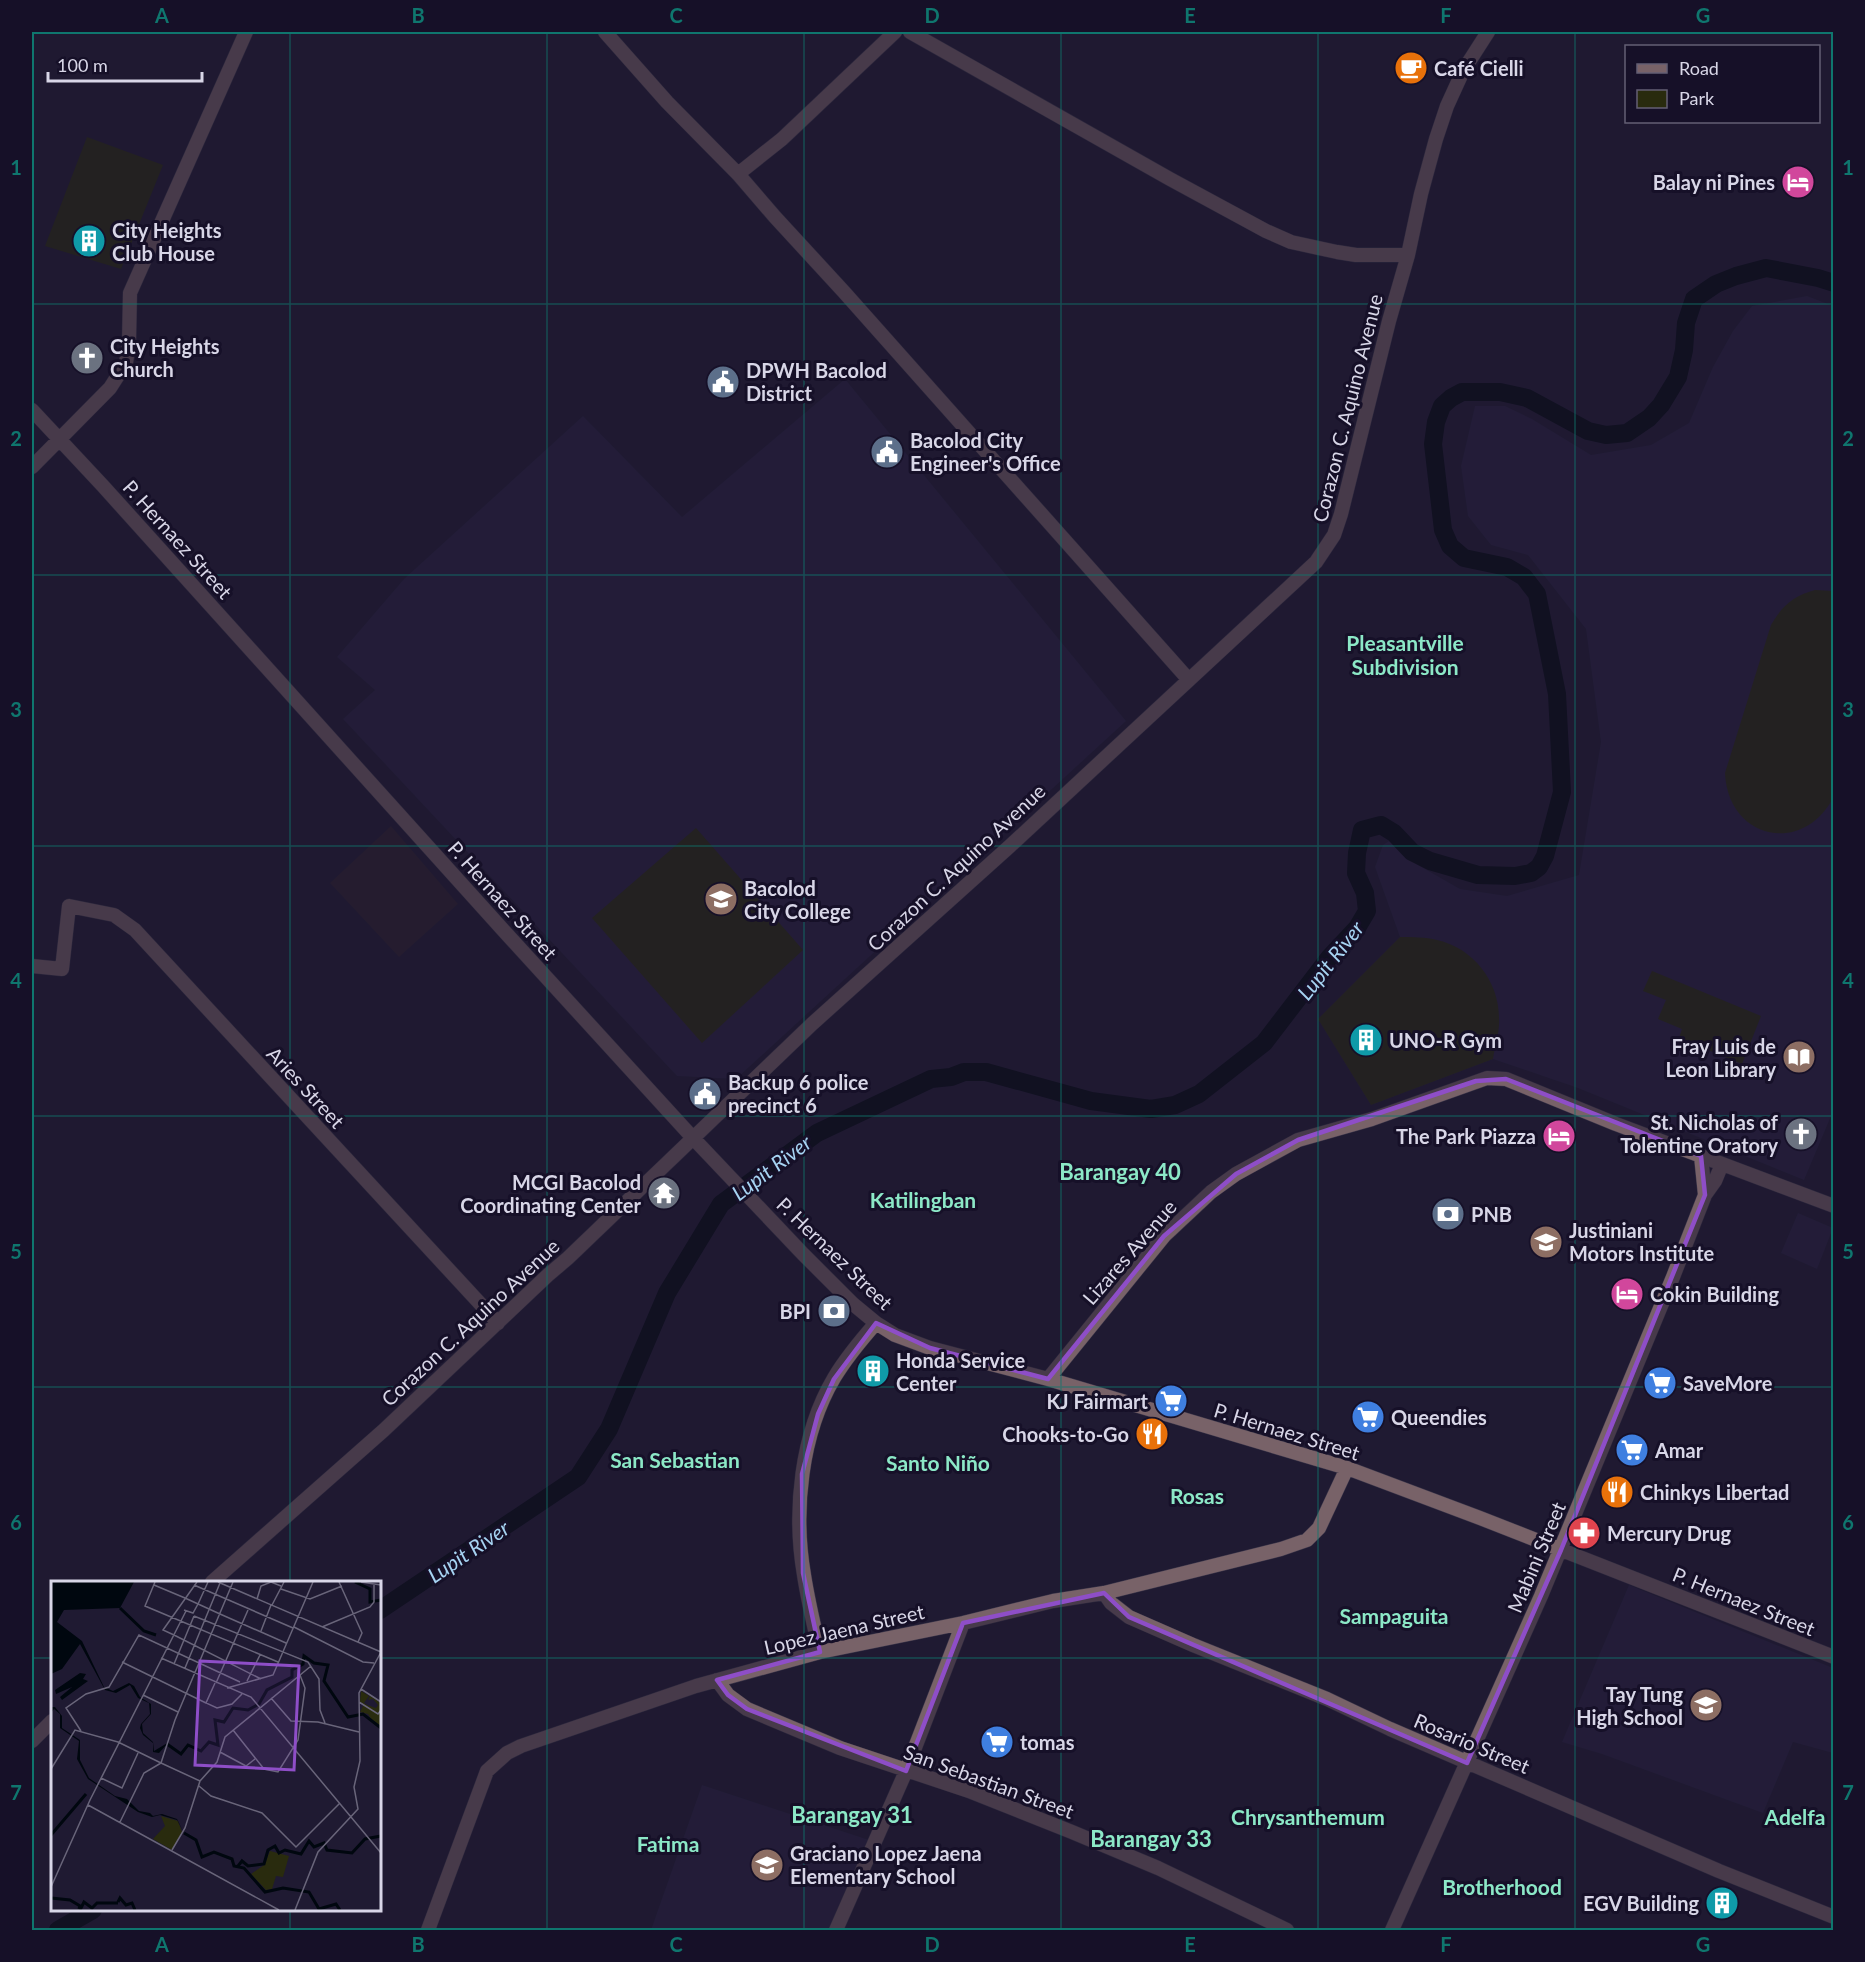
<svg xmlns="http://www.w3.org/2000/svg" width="1865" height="1962" font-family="Lato,sans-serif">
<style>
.built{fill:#282140}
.industrial{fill:#2d202d}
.green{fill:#292b0e}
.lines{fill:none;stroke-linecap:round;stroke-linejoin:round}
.river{stroke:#00070f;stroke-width:18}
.secondary-casing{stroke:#3b364a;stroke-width:15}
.secondary{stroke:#786268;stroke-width:14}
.marked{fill:none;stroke:#8e4ec7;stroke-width:4.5;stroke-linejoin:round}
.grid{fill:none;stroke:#0f766e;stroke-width:1.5;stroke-opacity:0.55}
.labels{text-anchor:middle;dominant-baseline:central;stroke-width:6;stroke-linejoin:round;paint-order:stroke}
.poi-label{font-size:20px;font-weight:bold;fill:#d8d6e7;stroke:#161028;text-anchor:start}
.street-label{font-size:20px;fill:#d8d6e7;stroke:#161028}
.neighbourhood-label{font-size:21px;font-weight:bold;fill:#8ce8c7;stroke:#161028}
.water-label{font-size:21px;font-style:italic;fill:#a6d3f2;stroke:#161028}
.quarter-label{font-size:22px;font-weight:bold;fill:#8ce8c7;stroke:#161028}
.inset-river{fill:none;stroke:#00070f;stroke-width:3}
.inset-road{fill:none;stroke:#69657a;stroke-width:1.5}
.view{fill:#8e4ec7;fill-opacity:0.15;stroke:#8e4ec7;stroke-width:3}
.inset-edge{fill:none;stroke:#d8d6e7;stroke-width:3}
.neatline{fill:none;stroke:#0f766e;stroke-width:2}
.grid-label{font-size:20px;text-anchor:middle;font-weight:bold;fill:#0f766e}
</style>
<rect width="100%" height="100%" fill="#1f1a32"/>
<path class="built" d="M1807,296L1833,306L1834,1109L1804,1180L1578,1088L1493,1059L1371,1105L1318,1019L1400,937L1375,867L1383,845L1389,841L1418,865L1460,889L1507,896L1579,875L1601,742L1586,629L1528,555L1491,545L1468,516L1461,466L1475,406H1505L1532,419L1591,455L1651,445L1689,423L1713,367L1733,331L1752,306Z
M845,379L1126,721L736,1079L677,1076L343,719L375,690L337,657L404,579L583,416L682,517Z
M1798,1213L1833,1228L1817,1269L1781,1253Z
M1629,1585L1833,1668V1753L1793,1742L1763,1813L1602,1754L1562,1742Z
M702,1785L869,1840L831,1930H651Z"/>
<path class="industrial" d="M391,826L458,904L399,957L330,883Z"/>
<path class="green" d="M87,137L163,165L121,269L45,246Z
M1815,590L1833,591V798C1802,856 1728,839 1725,773L1771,625C1782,606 1793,596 1815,590Z
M696,828L803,950L702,1043L592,918Z
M1400,937C1413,937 1425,937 1437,940C1473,948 1499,981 1499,1018C1500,1031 1495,1045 1493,1059L1371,1105L1318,1019Z
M1652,971L1761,1016L1742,1064L1679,1038L1682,1029L1658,1019L1666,1000L1643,991Z"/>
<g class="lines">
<path class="river" d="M380,1610L578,1477L609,1429L667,1293L721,1204L817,1133L931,1079L951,1077L964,1072H986L1091,1101L1151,1109L1175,1105L1199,1094L1264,1043L1329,958L1357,928L1367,911L1365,893L1356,873L1357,853L1362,830L1381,825L1394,833L1412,852L1430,861L1478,875L1515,876L1531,873L1539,867L1545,856L1562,792L1557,694L1537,594L1524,577L1507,567L1464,558L1450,546L1443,530L1433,444L1436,422L1442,406L1451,398L1462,392H1500L1527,398L1588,431L1606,435L1627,433L1649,418L1661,405L1678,377L1684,350L1686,323L1694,299L1716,284L1736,276L1766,268L1818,278L1834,283
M58,1930L93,1910"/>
<g class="secondary-casing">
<path id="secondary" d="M605,32L667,102L738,174L775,217L844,292L1189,680
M910,32L1170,179L1266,231L1291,242L1337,252L1356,255H1408
M738,174L782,139L895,32
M32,410L103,486L504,931L693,1138L803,1254L853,1304L876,1323L895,1335L930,1348L1048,1379L1347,1468L1480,1518L1834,1657
M32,467L110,388L126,363L129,342L130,293L246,32
M32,966L62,969L69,906L114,915L135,930L498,1323
M1701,1156L1705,1195
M1048,1379L1164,1236L1211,1192L1236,1174L1298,1140L1372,1119L1487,1078L1506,1079L1616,1124L1834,1206
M212,1582L384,1430L548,1275L568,1258L812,1024L1010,846L1316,562L1334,535L1341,514L1389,321L1408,255L1421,194L1436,139L1447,106L1463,71L1488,32
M1104,1593L1111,1603L1129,1617L1193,1645L1327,1699L1390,1729L1719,1871L1834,1917
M820,1652C814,1626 808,1601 804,1575C793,1511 801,1434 834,1378C846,1358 861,1340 876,1323
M717,1680L728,1695L747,1709L840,1748L969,1791L1072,1832L1158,1868L1287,1930
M32,1741L52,1721
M428,1930L487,1771L507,1753L521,1746L696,1686L820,1652L963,1623L1053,1601L1104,1593L1281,1549L1307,1540L1319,1528L1347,1468
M836,1930L906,1771L963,1623
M1392,1930L1541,1596L1673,1277L1705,1195L1715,1181L1722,1164"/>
</g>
<use href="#secondary" class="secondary"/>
</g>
<path d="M0 0H1865V1962H0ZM1506,1079L1701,1156L1705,1195L1561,1550L1467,1763L1129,1617L1104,1593L963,1623L906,1771L747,1709L728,1695L717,1680L820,1652L803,1573L802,1474L818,1414L834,1379L876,1323L930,1348L1048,1379L1164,1236L1236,1174L1298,1140L1476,1081Z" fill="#1f1a32" fill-opacity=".55" fill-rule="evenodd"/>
<path class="marked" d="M1506,1079L1701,1156L1705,1195L1561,1550L1467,1763L1129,1617L1104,1593L963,1623L906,1771L747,1709L728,1695L717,1680L820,1652L803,1573L802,1474L818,1414L834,1379L876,1323L930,1348L1048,1379L1164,1236L1236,1174L1298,1140L1476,1081Z"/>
<path class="grid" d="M290,32V1582M547,32V1930M804,32V1930M1061,32V1930M1318,32V1930M1575,32V1930M32,304H1834M32,575H1834M32,846H1834M32,1116H1834M32,1387H1834M32,1658H52M380,1658H1834M290,1910V1930"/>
<defs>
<g id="cafe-disc" transform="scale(1.725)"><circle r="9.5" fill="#e8710a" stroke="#161028"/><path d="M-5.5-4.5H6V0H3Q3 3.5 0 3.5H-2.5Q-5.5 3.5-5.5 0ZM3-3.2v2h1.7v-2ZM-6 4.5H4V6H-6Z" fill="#fff"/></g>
<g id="hotel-disc" transform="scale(1.725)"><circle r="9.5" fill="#d1479c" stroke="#161028"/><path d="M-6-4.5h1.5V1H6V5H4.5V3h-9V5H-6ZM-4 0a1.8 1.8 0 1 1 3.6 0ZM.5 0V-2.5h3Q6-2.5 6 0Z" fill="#fff"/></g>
<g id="building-disc" transform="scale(1.725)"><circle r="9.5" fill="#0f9aa8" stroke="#161028"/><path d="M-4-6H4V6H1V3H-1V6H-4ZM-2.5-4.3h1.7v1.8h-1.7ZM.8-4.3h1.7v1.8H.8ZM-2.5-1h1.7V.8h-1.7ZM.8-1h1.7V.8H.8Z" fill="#fff"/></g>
<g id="church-disc" transform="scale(1.725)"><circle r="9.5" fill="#6b7280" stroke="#161028"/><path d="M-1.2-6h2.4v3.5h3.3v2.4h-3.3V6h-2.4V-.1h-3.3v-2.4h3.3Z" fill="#fff"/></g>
<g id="civic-disc" transform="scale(1.725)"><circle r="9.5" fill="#5c6f8a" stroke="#161028"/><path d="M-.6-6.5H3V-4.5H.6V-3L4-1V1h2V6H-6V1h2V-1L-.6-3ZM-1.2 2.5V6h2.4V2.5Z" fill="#fff"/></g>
<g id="university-disc" transform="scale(1.725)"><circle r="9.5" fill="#8d6e63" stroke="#161028"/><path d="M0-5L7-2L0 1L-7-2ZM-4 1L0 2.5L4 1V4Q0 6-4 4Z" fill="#fff"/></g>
<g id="library-disc" transform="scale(1.725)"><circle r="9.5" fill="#8d6e63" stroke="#161028"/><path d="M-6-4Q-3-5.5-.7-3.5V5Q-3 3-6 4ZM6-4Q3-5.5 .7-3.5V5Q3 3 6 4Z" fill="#fff"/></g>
<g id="temple-disc" transform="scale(1.725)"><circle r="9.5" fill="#6b7280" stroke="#161028"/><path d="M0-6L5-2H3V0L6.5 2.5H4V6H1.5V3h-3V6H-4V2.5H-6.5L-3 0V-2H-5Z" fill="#fff"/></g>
<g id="bank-disc" transform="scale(1.725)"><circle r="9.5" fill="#5c6f8a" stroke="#161028"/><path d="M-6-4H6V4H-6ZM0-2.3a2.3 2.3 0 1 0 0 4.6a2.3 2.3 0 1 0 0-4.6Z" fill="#fff"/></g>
<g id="supermarket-disc" transform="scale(1.725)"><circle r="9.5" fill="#3f7fe0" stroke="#161028"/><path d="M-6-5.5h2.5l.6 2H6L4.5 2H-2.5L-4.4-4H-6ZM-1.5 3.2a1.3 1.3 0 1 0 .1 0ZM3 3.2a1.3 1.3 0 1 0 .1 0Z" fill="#fff"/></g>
<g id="restaurant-disc" transform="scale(1.725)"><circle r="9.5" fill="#e8710a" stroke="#161028"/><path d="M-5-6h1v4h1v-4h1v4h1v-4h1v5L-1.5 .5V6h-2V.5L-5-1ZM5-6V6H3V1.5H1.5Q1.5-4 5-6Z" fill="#fff"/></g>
<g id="pharmacy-disc" transform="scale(1.725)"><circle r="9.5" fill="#e0444e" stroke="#161028"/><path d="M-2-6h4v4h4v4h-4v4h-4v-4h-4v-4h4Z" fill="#fff"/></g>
<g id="school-disc" transform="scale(1.725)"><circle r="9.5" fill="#8d6e63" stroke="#161028"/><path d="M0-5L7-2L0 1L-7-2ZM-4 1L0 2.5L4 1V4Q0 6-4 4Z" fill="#fff"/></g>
</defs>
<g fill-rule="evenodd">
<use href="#cafe-disc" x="1411" y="68"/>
<use href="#hotel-disc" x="1798" y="182"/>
<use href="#building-disc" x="89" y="241"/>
<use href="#church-disc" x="87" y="358"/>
<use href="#civic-disc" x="723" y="382"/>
<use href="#civic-disc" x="887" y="452"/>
<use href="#university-disc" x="721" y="899"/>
<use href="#building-disc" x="1366" y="1040"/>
<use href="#library-disc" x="1799" y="1057"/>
<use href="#civic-disc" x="705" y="1094"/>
<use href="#church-disc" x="1801" y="1134"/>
<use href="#hotel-disc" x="1559" y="1136"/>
<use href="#temple-disc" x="664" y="1193"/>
<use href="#bank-disc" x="1448" y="1214"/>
<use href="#university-disc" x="1546" y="1242"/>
<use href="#hotel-disc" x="1627" y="1294"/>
<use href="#bank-disc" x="834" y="1311"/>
<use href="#building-disc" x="873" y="1371"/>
<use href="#supermarket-disc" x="1660" y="1383"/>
<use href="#supermarket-disc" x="1171" y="1401"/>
<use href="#supermarket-disc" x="1368" y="1417"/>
<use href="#restaurant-disc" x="1152" y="1434"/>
<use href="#supermarket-disc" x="1632" y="1450"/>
<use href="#restaurant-disc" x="1617" y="1492"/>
<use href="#pharmacy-disc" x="1584" y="1533"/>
<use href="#school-disc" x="1706" y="1705"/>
<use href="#supermarket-disc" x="997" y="1742"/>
<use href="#school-disc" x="767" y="1865"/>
<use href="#building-disc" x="1722" y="1903"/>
</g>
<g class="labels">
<g class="poi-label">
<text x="1434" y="68">Café Cielli</text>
<text x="1775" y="182" text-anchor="end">Balay ni Pines</text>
<text x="112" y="230">City Heights<tspan x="112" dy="23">Club House</tspan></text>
<text x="110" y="346">City Heights<tspan x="110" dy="23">Church</tspan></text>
<text x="746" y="370">DPWH Bacolod<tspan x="746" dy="23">District</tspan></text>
<text x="910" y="440">Bacolod City<tspan x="910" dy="23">Engineer's Office</tspan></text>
<text x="744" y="888">Bacolod<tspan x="744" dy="23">City College</tspan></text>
<text x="1389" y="1040">UNO-R Gym</text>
<text x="1776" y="1046" text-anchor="end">Fray Luis de<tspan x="1776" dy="23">Leon Library</tspan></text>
<text x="728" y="1082">Backup 6 police<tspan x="728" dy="23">precinct 6</tspan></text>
<text x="1778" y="1122" text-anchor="end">St. Nicholas of<tspan x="1778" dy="23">Tolentine Oratory</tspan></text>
<text x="1536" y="1136" text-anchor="end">The Park Piazza</text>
<text x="641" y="1182" text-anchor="end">MCGI Bacolod<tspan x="641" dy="23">Coordinating Center</tspan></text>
<text x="1471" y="1214">PNB</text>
<text x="1569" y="1230">Justiniani<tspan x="1569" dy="23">Motors Institute</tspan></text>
<text x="1650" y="1294">Cokin Building</text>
<text x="811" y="1311" text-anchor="end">BPI</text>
<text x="896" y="1360">Honda Service<tspan x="896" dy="23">Center</tspan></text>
<text x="1683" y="1383">SaveMore</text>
<text x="1148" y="1401" text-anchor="end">KJ Fairmart</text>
<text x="1391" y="1417">Queendies</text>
<text x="1129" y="1434" text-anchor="end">Chooks-to-Go</text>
<text x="1655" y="1450">Amar</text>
<text x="1640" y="1492">Chinkys Libertad</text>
<text x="1607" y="1533">Mercury Drug</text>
<text x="1683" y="1694" text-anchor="end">Tay Tung<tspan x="1683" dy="23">High School</tspan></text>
<text x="1020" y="1742">tomas</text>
<text x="790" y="1853">Graciano Lopez Jaena<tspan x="790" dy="23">Elementary School</tspan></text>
<text x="1699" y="1903" text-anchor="end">EGV Building</text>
</g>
<g class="street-label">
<text transform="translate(1347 408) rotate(-76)">Corazon C. Aquino Avenue</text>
<text transform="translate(178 539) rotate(48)">P. Hernaez Street</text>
<text transform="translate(956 867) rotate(-43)">Corazon C. Aquino Avenue</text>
<text transform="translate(503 900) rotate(48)">P. Hernaez Street</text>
<text transform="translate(306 1087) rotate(47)">Aries Street</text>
<text transform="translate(1129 1252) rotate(-49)">Lizares Avenue</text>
<text transform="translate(835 1253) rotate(44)">P. Hernaez Street</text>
<text transform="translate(470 1322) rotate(-43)">Corazon C. Aquino Avenue</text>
<text transform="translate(1287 1431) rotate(17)">P. Hernaez Street</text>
<text transform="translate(1536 1557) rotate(-67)">Mabini Street</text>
<text transform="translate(1744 1601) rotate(22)">P. Hernaez Street</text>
<text transform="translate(844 1629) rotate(-13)">Lopez Jaena Street</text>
<text transform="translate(1472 1743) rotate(23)">Rosario Street</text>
<text transform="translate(989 1781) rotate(20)">San Sebastian Street</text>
</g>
<g class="neighbourhood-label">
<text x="1405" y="642">Pleasantville<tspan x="1405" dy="24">Subdivision</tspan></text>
<text x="923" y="1199">Katilingban</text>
<text x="675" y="1459">San Sebastian</text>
<text x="938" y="1462">Santo Niño</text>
<text x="1197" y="1495">Rosas</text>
<text x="1394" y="1615">Sampaguita</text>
<text x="1308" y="1816">Chrysanthemum</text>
<text x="1795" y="1816">Adelfa</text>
<text x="668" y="1843">Fatima</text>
<text x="1502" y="1886">Brotherhood</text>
</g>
<g class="water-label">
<text transform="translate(1330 960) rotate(-52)">Lupit River</text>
<text transform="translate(771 1167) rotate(-37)">Lupit River</text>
<text transform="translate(468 1551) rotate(-34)">Lupit River</text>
</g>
<g class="quarter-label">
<text x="1120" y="1171">Barangay 40</text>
<text x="852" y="1814">Barangay 31</text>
<text x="1151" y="1838">Barangay 33</text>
</g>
</g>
<g transform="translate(51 1581)">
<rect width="330" height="330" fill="#1f1a32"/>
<path d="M310,110L318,115L313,122L316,124L325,127L327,124L322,118L317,119L319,115L330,122V145L322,141L317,133L309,131L313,123L309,121ZM110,235L127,240L131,251L121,269L102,258L114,245ZM219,270L238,275L232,296L225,295L221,308L215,309L200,293L213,284Z" fill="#292b0e"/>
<path d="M0,1H83L69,27L13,29L6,41L31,60L53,106L62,110L78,102L83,105L89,116L100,123V133L91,143L92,152L102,161L103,170L118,161L108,172L102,171V162L92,154L89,147L90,143L99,133L98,122L87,117L79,104L65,112L54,109L29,63L11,88L0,93ZM29,92L35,93L32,98L37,100L11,119L9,116L21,106L5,113L4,109ZM0,126H4L11,135V147L29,159V179L38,197L64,215L76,218L88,230L99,232L102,235L111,233L126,238L133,252L126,239L109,234L101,236L87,231L37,198L26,178L28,160L9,147V133L3,128L0,132Z" fill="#00070f"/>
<path class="inset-river" d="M304,1L319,8V21L330,19M69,27L93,50L105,54M116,163L130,173L137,164L150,170L158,161L167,164L164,139L173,141L182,127L197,129L208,123L216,109L241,96V89L252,83L253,75L263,82L277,84L273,100L297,136L312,133L330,147M133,252L145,259L151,276L163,271L181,278L183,285L193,287L214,311L232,307L258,311L268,328L285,323L289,329M0,254L35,213M187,285L191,280L197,285L213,283L217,269L224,265L228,272L234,269L250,273L258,260L263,266L273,262L276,269L301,272L314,258L330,255M0,317L19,319L29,325L28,328M67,321L69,317L75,324L81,322L84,329M29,329L33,321L41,327L46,322H67"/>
<path class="inset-road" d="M104,1L94,25L227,81M167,1L330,71M288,1L311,52L307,61M310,1L330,4M103,4L134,17M143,4L242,47M230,8L259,18L291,5M134,17L169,33M206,18L210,5L220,1L230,5M147,23L157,1M221,24L233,1M133,29L142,32L147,23M169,33L235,62M143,35L257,81L268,98L269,129L274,142M243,46L312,81L323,82M271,46L319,26L323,21V4M210,50L220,24M123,54L210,98M123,54L112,49L146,1M110,77L200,116L330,272M71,81L155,122M123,83L143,35M134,87L169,2M196,100L209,74M164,102L155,122L166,127L181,123L191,113M165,102L197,29M176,107L222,94L262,1M310,108L330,121M92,114L127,131M220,117L240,140L267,141L308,151M308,121L327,133L330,129M182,149L213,188L227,191L247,159L254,107L249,94M30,150L15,127L35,113L58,106L88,54L189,101M67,161L110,182M169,171L195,185L204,178M110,182L149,200M110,182L124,139L182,1M0,188L24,149L67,161M50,197L71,207L87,172M148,205L160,215L211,232L245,266L289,222M37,224L228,329M69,241L93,192L110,182M121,269L134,247L149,200L166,181L174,156L260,85M0,306L39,219L135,30M244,329L267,271L307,228L303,206L309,180L308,112L330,71"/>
<path class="view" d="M149,80L248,85L243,189L144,184Z"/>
<rect width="330" height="330" class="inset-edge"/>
</g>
<rect width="1865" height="1962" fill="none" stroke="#161028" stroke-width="66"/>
<rect x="1625" y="45" width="195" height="78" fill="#161028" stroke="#645f74" stroke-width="1.5"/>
<rect x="1637" y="64" width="30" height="9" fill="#786268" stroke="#645f74" stroke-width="1.5"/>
<text x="1679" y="75" font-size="18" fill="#d8d6e7">Road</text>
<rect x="1637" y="90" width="30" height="18" fill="#292b0e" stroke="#645f74" stroke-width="1.5"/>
<text x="1679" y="105" font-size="18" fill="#d8d6e7">Park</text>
<path d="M48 72v9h154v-9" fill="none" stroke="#d8d6e7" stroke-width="3"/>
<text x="57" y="72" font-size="18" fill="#d8d6e7" stroke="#161028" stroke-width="4.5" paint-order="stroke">100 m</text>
<rect x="33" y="33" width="1799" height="1896" class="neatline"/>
<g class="grid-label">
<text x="162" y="23">A</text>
<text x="418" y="23">B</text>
<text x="676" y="23">C</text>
<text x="932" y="23">D</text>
<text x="1190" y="23">E</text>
<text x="1446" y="23">F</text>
<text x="1703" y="23">G</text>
<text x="16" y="175">1</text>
<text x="1848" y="175">1</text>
<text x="16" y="446">2</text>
<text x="1848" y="446">2</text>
<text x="16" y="717">3</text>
<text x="1848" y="717">3</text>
<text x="16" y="988">4</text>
<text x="1848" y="988">4</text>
<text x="16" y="1259">5</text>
<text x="1848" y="1259">5</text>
<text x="16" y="1530">6</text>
<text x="1848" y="1530">6</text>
<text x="16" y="1800">7</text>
<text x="1848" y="1800">7</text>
<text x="162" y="1952">A</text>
<text x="418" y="1952">B</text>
<text x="676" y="1952">C</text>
<text x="932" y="1952">D</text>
<text x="1190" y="1952">E</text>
<text x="1446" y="1952">F</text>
<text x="1703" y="1952">G</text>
</g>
</svg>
